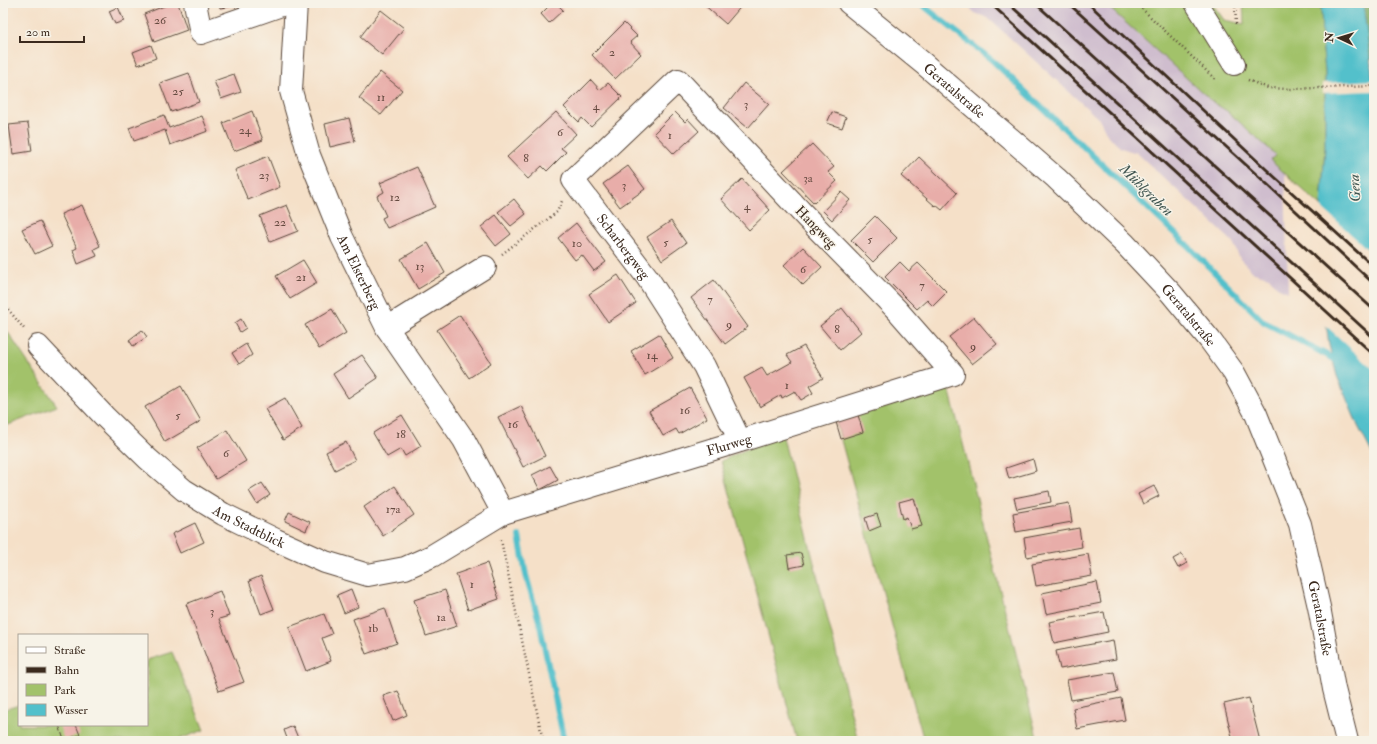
<svg xmlns="http://www.w3.org/2000/svg" width="1377" height="744" font-family="'IM FELL Double Pica',serif">
<style>
.industrial{fill:#cfbdce}
.green{fill:#a2c26b;stroke:#6e7644}
.forest{fill:#81a85f;stroke:#5e693e}
.water{fill:#53c0cb;stroke:#477574}
.pier{fill:#f5e0c8}
.lines{fill:none;stroke-linecap:round;stroke-linejoin:round}
.stream{stroke:#53c0cb;stroke-width:6}
.building{fill:#e8ada9}
.minor-casing{stroke:#574538;stroke-width:24}
.path{stroke:#574538;stroke-width:2.5;stroke-dasharray:1 3;stroke-linecap:butt}
.minor{stroke:#fff;stroke-width:22}
.rail{stroke:#3b2a1e;stroke-width:3}
.labels{text-anchor:middle;dominant-baseline:central;stroke-width:3;stroke-linejoin:round;paint-order:stroke}
.number-label{font-size:12px;fill:#664b41}
.street-label{font-size:14px;fill:#3b2a1e;stroke:#f7f3e8}
.water-label{font-size:15px;font-style:italic;fill:#425752;stroke:#f7f3e8}
</style>
<rect width="100%" height="100%" fill="#f7f3e8"/>
<filter id="ink" filterUnits="userSpaceOnUse"><feTurbulence type="fractalNoise" baseFrequency=".025" numOctaves="2"/><feDisplacementMap in="SourceGraphic" scale="8" xChannelSelector="R" yChannelSelector="G"/><feConvolveMatrix kernelMatrix="1 2 1 2 8 2 1 2 1" color-interpolation-filters="sRGB"/></filter>
<filter id="wash" filterUnits="userSpaceOnUse"><feTurbulence type="fractalNoise" baseFrequency=".012" numOctaves="4" result="noise"/><feDisplacementMap in="SourceGraphic" scale="16" xChannelSelector="R" yChannelSelector="G"/><feGaussianBlur stdDeviation="0.9" result="paint"/><feColorMatrix in="noise" values="0 0 0 0 0 0 0 0 0 0 0 0 0 0 0 0 0 1.4 0 .05"/><feComposite in="paint" operator="in"/></filter>
<g filter="url(#wash)">
<rect width="100%" height="100%" fill="#f5e0c8"/>
<path class="industrial" d="M964,3H1104L1214,103L1227,111L1276,155L1271,160L1285,174L1288,292L1277,287L1269,277L1254,273L1240,259L1233,242L1137,153L1121,148L1108,136L1100,120L988,18L975,13Z"/>
<path class="green" d="M1104,3H1212L1224,20L1244,24L1243,3H1321L1322,41L1325,70V148L1321,206L1270,160L1276,155L1227,111L1214,103Z
M3,325L57,406L3,427Z
M948,384L1038,741H924L836,422Z
M782,433L858,741H797L721,461Z
M172,652L204,730L174,741H3V710L19,705V725H147V660Z"/>
<path class="forest" d="M1363,3H1374V58L1370,60Z"/>
<path class="water" d="M1321,3H1363L1374,89V457L1358,426L1337,376L1329,345L1323,302L1321,206L1325,148V70L1322,41Z"/>
<path class="pier" d="M1374,80V91L1323,93V83Z
M1319,205L1374,255V370L1324,324L1321,302Z"/>
<g class="lines">
<path class="stream" d="M920,3L993,61L1187,245L1264,322L1338,361
M519,536L526,575L539,621L564,741"/>
</g>
<g id="blocks">
<path class="building" d="M172,3H178L187,30L154,42L144,14Z
M219,3H247L248,4L220,8Z
M552,3H556L563,10L549,23L541,14Z
M702,3H744L726,24Z
M118,7L124,21L115,24L109,11Z
M381,10L404,28L382,55L360,37Z
M624,23L637,36L630,42L641,54L615,79L592,55Z
M151,45L156,58L138,65L133,52Z
M380,72L402,90L381,115L359,98Z
M189,73L199,102L171,112L160,83Z
M234,74L241,92L221,99L214,81Z
M591,80L600,90L608,83L622,97L591,127L582,118L579,122L564,107Z
M744,83L769,104L748,128L724,108Z
M252,111L263,140L234,151L223,123Z
M556,112L576,134L561,148L566,152L547,171L542,166L528,179L507,157Z
M675,112L685,122L688,119L699,131L674,154L654,133Z
M832,112L846,117L842,128L827,123Z
M164,115L169,128L202,116L208,131L170,145L165,130L134,141L129,128Z
M349,118L355,141L330,147L325,124Z
M28,123L32,151L13,154L9,125Z
M812,144L834,167L828,172L837,181L814,203L783,171Z
M268,156L280,187L248,200L235,170Z
M919,157L957,193L942,210L936,205L935,206L901,176Z
M628,166L645,189L620,207L603,184Z
M417,167L435,207L387,228L382,218L386,216L377,196L384,192L380,183Z
M742,179L770,210L749,230L721,199Z
M841,192L850,200L832,220L823,211Z
M514,199L526,214L511,226L498,212Z
M82,205L100,246L94,249L97,256L78,264L73,250L77,248L61,214Z
M287,205L298,231L270,242L260,216Z
M496,215L511,234L496,246L481,227Z
M875,216L897,238L873,262L851,240Z
M40,221L52,246L35,254L22,229Z
M671,221L686,243L662,260L647,237Z
M576,223L606,262L594,271L582,255L575,260L558,238Z
M428,243L445,273L418,289L401,259Z
M803,247L822,267L803,285L784,265Z
M303,260L317,283L290,299L276,276Z
M900,262L909,271L918,263L947,292L933,306L927,300L917,309L885,277Z
M618,275L636,303L608,322L589,294Z
M714,280L748,327L725,344L691,298Z
M842,308L861,332L840,350L820,326Z
M332,309L346,333L319,349L305,325Z
M460,315L491,363L469,378L437,330Z
M974,317L997,344L972,364L949,337Z
M241,319L246,328L240,332L235,323Z
M142,330L147,337L133,346L129,340Z
M659,334L673,358L645,375L631,351Z
M246,344L252,355L239,364L232,353Z
M804,346L823,378L809,386L813,393L801,400L795,391L782,398L781,395L760,407L744,378L762,368L767,376L792,362L787,355Z
M362,355L378,378L348,398L333,374Z
M181,386L201,421L165,442L145,407Z
M690,388L707,418L679,434L676,429L663,436L649,411Z
M285,398L302,428L283,440L265,409Z
M521,406L545,456L523,467L498,417Z
M402,415L421,446L405,456L401,449L387,457L373,433Z
M858,415L863,432L841,439L836,422Z
M227,430L246,461L216,479L197,448Z
M346,442L355,460L335,470L326,452Z
M1033,459L1036,471L1009,479L1006,468Z
M550,466L558,480L540,490L532,475Z
M262,483L270,495L257,504L249,491Z
M395,486L414,515L383,536L364,507Z
M1154,486L1159,496L1143,504L1138,494Z
M1049,491L1051,502L1017,509L1014,498Z
M914,498L922,526L911,529L907,517L903,519L899,502Z
M1069,503L1072,522L1016,532L1013,513Z
M289,512L310,522L306,531L285,521Z
M877,514L881,526L869,531L865,518Z
M195,523L204,542L180,553L172,534Z
M1079,528L1082,547L1027,557L1024,538Z
M801,553L804,565L789,568L787,555Z
M1088,554L1092,576L1036,586L1032,564Z
M1182,554L1187,563L1178,568L1173,559Z
M487,563L499,599L468,610L456,574Z
M261,576L274,609L261,614L249,581Z
M1097,582L1101,603L1046,614L1042,593Z
M351,589L358,607L344,613L337,595Z
M445,590L457,626L426,636L414,600Z
M220,591L229,616L219,619L244,682L219,691L186,604Z
M385,608L397,643L366,654L353,619Z
M1104,612L1108,632L1054,643L1049,622Z
M324,614L332,634L322,638L331,661L306,671L289,627Z
M1113,640L1116,659L1060,669L1056,651Z
M1114,672L1118,692L1071,700L1067,680Z
M398,691L407,715L393,721L383,696Z
M1121,698L1125,720L1077,729L1073,708Z
M1249,698L1260,741H1233L1224,704Z
M59,725H76L80,735L64,740Z
M293,726L298,738L288,741L284,730Z"/>
</g>
</g>
<g filter="url(#ink)">
<use href="#blocks" fill-opacity="0" stroke="#574538" stroke-width="1"/>
<g class="lines">
<g class="minor-casing">
<g id="minor">
<path d="M195,3L201,33L287,3"/>
<path id="s1" d="M296,3L291,91L309,155L342,237L387,328L464,440L503,513"/>
<path id="s2" d="M849,3L924,64L1056,178L1125,244L1171,293L1210,340L1234,373L1256,414L1300,524L1319,607L1334,689L1347,741"/>
<path d="M1196,3L1234,64"/>
<path d="M387,328L485,267"/>
<path id="s3" d="M38,346L104,416L148,459L184,490L223,514L276,540L325,562L368,575L405,568L432,556L503,513L740,441L953,374L897,310L806,217L678,80L573,180L647,277L704,366L740,441"/>
</g>
</g>
<path class="path" d="M1136,3L1214,78H1217
M1235,3L1236,25
M1248,80L1268,88L1291,89L1374,86
M502,254L557,212L562,201
M3,303L25,330
M501,540L543,741"/>
<use href="#minor" class="minor"/>
<path class="rail" d="M990,3L1374,355
M1008,3L1374,338
M1035,3L1374,310
M1068,3L1267,184L1374,284
M1088,3L1267,170L1374,267"/>
</g>
</g>
<g class="labels">
<g class="number-label">
<text x="160" y="20">26</text>
<text x="612" y="52">2</text>
<text x="178" y="91">25</text>
<text x="381" y="97">11</text>
<text x="746" y="104">3</text>
<text x="596" y="106">4</text>
<text x="245" y="130">24</text>
<text x="560" y="132">6</text>
<text x="670" y="135">1</text>
<text x="526" y="158">8</text>
<text x="264" y="175">23</text>
<text x="808" y="178">3a</text>
<text x="624" y="185">3</text>
<text x="395" y="197">12</text>
<text x="747" y="206">4</text>
<text x="280" y="222">22</text>
<text x="870" y="239">5</text>
<text x="666" y="242">5</text>
<text x="577" y="243">10</text>
<text x="420" y="266">13</text>
<text x="803" y="269">6</text>
<text x="301" y="277">21</text>
<text x="922" y="285">7</text>
<text x="710" y="299">7</text>
<text x="729" y="324">9</text>
<text x="837" y="329">8</text>
<text x="973" y="346">9</text>
<text x="652" y="355">14</text>
<text x="787" y="385">1</text>
<text x="685" y="410">16</text>
<text x="178" y="415">5</text>
<text x="513" y="424">16</text>
<text x="401" y="434">18</text>
<text x="226" y="453">6</text>
<text x="393" y="509">17a</text>
<text x="472" y="584">1</text>
<text x="212" y="611">3</text>
<text x="441" y="617">1a</text>
<text x="373" y="628">1b</text>
</g>
<g class="street-label">
<text stroke="none"><textPath href="#s2" startOffset="137">Geratalstraße</textPath></text>
<text transform="translate(816 227) rotate(46)">Hangweg</text>
<text stroke="none"><textPath href="#s3" startOffset="1661">Scharbergweg</textPath></text>
<text stroke="none"><textPath href="#s1" startOffset="282">Am Elsterberg</textPath></text>
<text stroke="none"><textPath href="#s2" startOffset="462">Geratalstraße</textPath></text>
<text stroke="none"><textPath href="#s3" startOffset="795">Flurweg</textPath></text>
<text stroke="none"><textPath href="#s3" startOffset="280">Am Stadtblick</textPath></text>
<text stroke="none"><textPath href="#s2" startOffset="797">Geratalstraße</textPath></text>
</g>
<g class="water-label">
<text transform="translate(1355 188) rotate(-94)">Gera</text>
<text transform="translate(1146 190) rotate(44)">Mühlgraben</text>
</g>
</g>
<rect width="1377" height="744" fill="none" stroke="#f7f3e8" stroke-width="16"/>
<rect x="18" y="634" width="130" height="92" fill="#f7f3e8" stroke="#aca397"/>
<rect x="26" y="647" width="20" height="6" fill="#ffffff" stroke="#aca397"/>
<text x="54" y="654" font-size="12" fill="#3b2a1e">Straße</text>
<rect x="26" y="667" width="20" height="6" fill="#3b2a1e" stroke="#aca397"/>
<text x="54" y="674" font-size="12" fill="#3b2a1e">Bahn</text>
<rect x="26" y="684" width="20" height="12" fill="#a2c26b" stroke="#aca397"/>
<text x="54" y="694" font-size="12" fill="#3b2a1e">Park</text>
<rect x="26" y="704" width="20" height="12" fill="#53c0cb" stroke="#aca397"/>
<text x="54" y="714" font-size="12" fill="#3b2a1e">Wasser</text>
<g transform="translate(1339 38) rotate(274)" stroke="#f7f3e8" stroke-width="3" paint-order="stroke">
<path d="M0-3L7 15L0 10L-7 15Z" fill="#3b2a1e"/>
<text y="-6" font-size="11" font-weight="bold" text-anchor="middle" fill="#3b2a1e">N</text>
</g>
<path d="M20 36v6h64v-6" fill="none" stroke="#3b2a1e" stroke-width="2"/>
<text x="26" y="36" font-size="12" fill="#3b2a1e" stroke="#f7f3e8" stroke-width="3" paint-order="stroke">20 m</text>
</svg>
